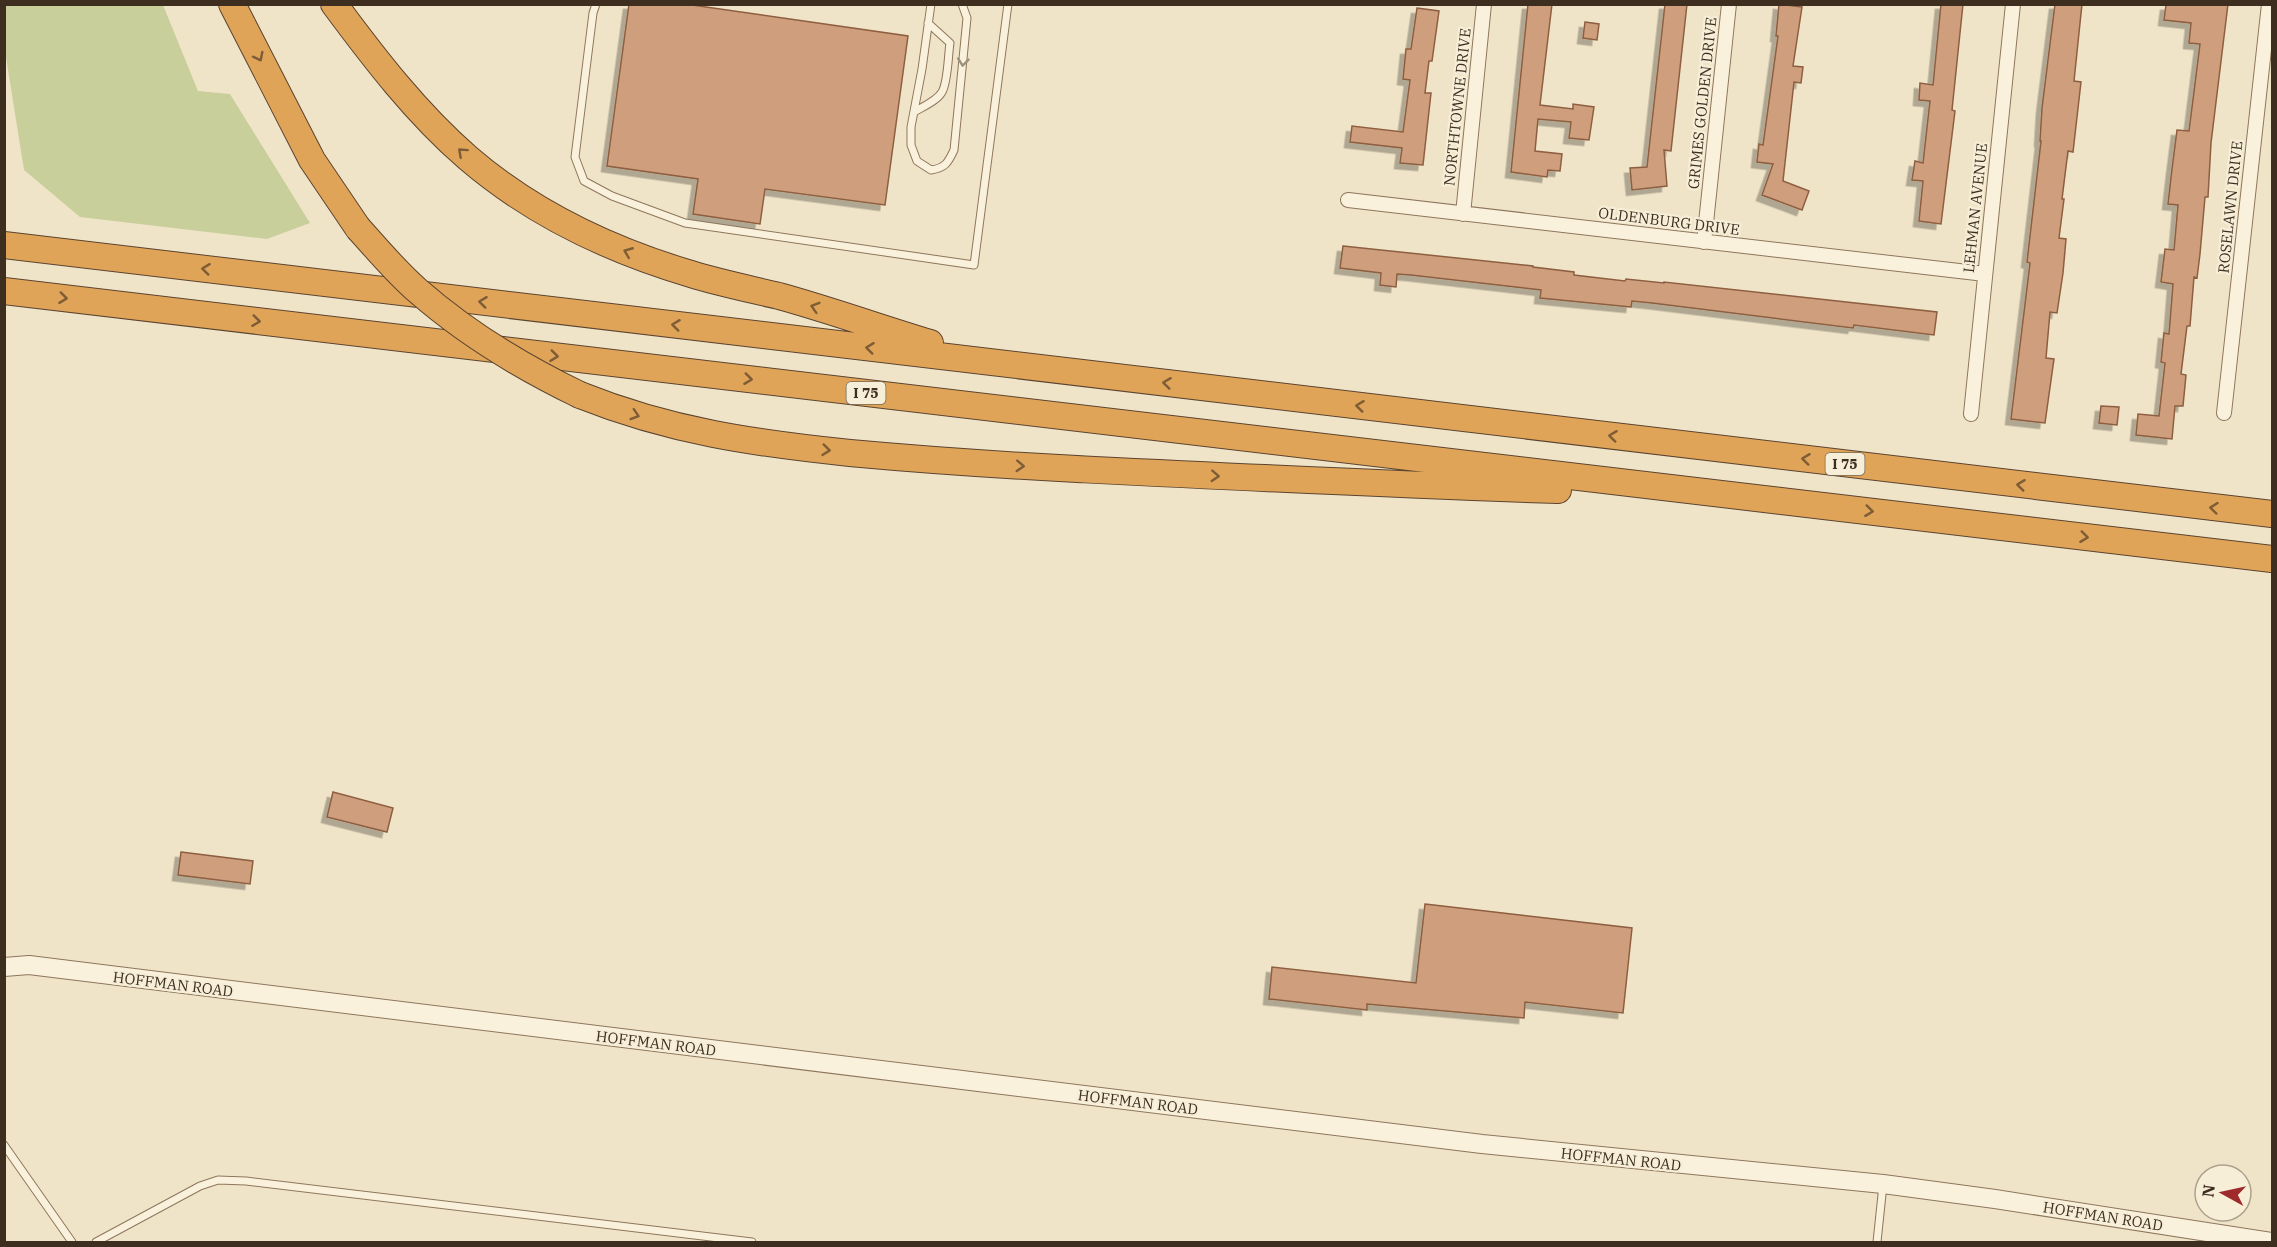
<svg xmlns="http://www.w3.org/2000/svg" width="2277" height="1247" font-family="'IBM Plex Serif',serif">
<style>
.green{fill:#c9cf9b}
.building{fill:#cf9f7d;stroke:#8d5f41;stroke-width:1.5;filter:url(#shadow)}
.lines{fill:none;stroke-linecap:round;stroke-linejoin:round}
.service-casing{stroke:#8d765c;stroke-width:9}
.minor-casing{stroke:#8d765c;stroke-width:16}
.tertiary-casing{stroke:#8d765c;stroke-width:20}
.motorway-casing{stroke:#5b4430;stroke-width:28}
.service{stroke:#faf1dc;stroke-width:7}
.minor{stroke:#faf1dc;stroke-width:14}
.tertiary{stroke:#faf1dc;stroke-width:18}
.motorway{stroke:#e0a458;stroke-width:26}
.motorway-bridge-casing{stroke:#5b4430;stroke-width:28;stroke-linecap:butt}
.motorway-bridge{stroke:#e0a458;stroke-width:26}
.oneway{stroke:#7e5d36}
.oneway2{stroke:#9c907e}
.labels{text-anchor:middle;dominant-baseline:central;stroke-width:4.5;stroke-linejoin:round;paint-order:stroke}
.shield{fill:#f7eed8;stroke:#756857;stroke-width:1.5}
.shield-label{font-size:14px;font-weight:bold;fill:#3d2e20}
.street-label{font-size:15px;fill:#3d2e20;stroke:#f7eed8}
</style>
<defs>
<filter id="shadow"><feDropShadow dx="-5.5" dy="5.5" stdDeviation="0" flood-color="#0004"/></filter>
</defs>
<rect width="100%" height="100%" fill="#f0e4c8"/>
<path class="green" d="M4,5H163L198,91L230,94L310,223L267,239L80,217L24,170L5,51Z"/>
<path class="building" d="M629,4H685L908,36L885,205L765,189L760,224L693,214L698,179L607,166Z
M1528,4H1552L1540,105L1573,109V104L1594,107L1589,140L1569,138L1571,122L1538,119L1535,151L1562,154L1560,171L1548,170L1547,177L1511,172Z
M1665,4H1687L1671,151L1664,150L1667,186L1632,190L1630,168L1647,167Z
M1779,4L1802,7L1793,66L1803,67L1801,83L1794,82L1783,181L1809,191L1802,210L1762,195L1773,164L1757,162L1759,144L1763,145L1778,36H1776Z
M1941,4H1963L1952,110L1955,111L1941,224L1919,221L1923,181L1912,180L1915,161L1923,163L1930,101L1919,100L1920,83L1933,85Z
M2055,4H2082L2074,81L2081,82L2073,152L2068,151L2062,199H2064L2059,238L2066,239L2063,273L2057,313L2050,312L2046,358L2054,359L2045,423L2011,419L2030,263L2027,262L2041,141H2040L2042,108Z
M2228,4L2211,143L2208,197H2205L2200,254L2197,278L2194,277L2190,326H2187L2181,374L2186,375L2183,406H2175L2172,439L2136,435L2138,414L2159,416L2165,363L2161,362L2164,333L2169,334L2173,284L2161,282L2165,249L2174,250L2178,205L2168,204L2172,169L2177,130L2189,131L2200,44L2189,43L2191,23L2164,20L2166,5Z
M1417,8L1439,11L1432,61H1429L1425,93H1431L1423,165L1400,163L1402,148L1350,142L1352,126L1403,132L1410,80L1403,79L1406,49H1411Z
M1585,22L1599,24L1597,40L1583,38Z
M1343,246L1533,266V267L1574,272V275L1625,281L1626,279L1664,283V282L1937,312L1934,335L1854,325L1853,328L1652,303L1632,301L1631,307L1540,298L1541,290L1411,275L1397,274L1396,287L1380,285L1381,273L1340,268Z
M2101,406L2119,407L2117,425L2099,423Z
M333,792L393,808L387,832L327,817Z
M181,852L253,861L250,884L178,875Z
M1425,904L1632,928L1623,1013L1525,1002L1524,1018L1367,1004V1010L1269,999L1272,967L1416,983Z"/>
<g class="lines">
<g class="service-casing">
<path id="service" d="M596,4L593,13L575,157L584,181L612,196L685,223L974,265L1008,4
M931,4L922,69L911,127V145L917,161L931,170C945,168 948,163 954,150L967,18L962,4
M914,112C922,107 937,101 942,92C948,82 948,56 950,43L928,23
M4,1145L72,1242
M96,1242L200,1186L218,1180L246,1181L752,1242
M1877,1242L1883,1185"/>
</g>
<g class="minor-casing">
<path id="minor" d="M1348,200L1985,274
M1463,214L1484,4
M1704,242L1729,4
M2224,413L2269,4
M1971,414L2013,4"/>
</g>
<g class="tertiary-casing">
<path id="tertiary" d="M4,967L29,965L1482,1144L1883,1184L1995,1199L2271,1242"/>
</g>
<g class="motorway-casing">
<path id="motorway" d="M232,4L312,160L358,228
M334,4C374,58 416,113 468,158C532,213 610,250 691,274C720,283 750,289 779,296C830,310 880,328 930,343
M4,245L2272,514
M4,291L2272,559
M580,395C670,431 753,443 850,453C926,460 1001,465 1077,469C1238,477 1398,485 1558,490"/>
</g>
<use href="#service" class="service"/>
<use href="#minor" class="minor"/>
<use href="#tertiary" class="tertiary"/>
<use href="#motorway" class="motorway"/>
<g class="motorway-bridge-casing">
<path id="motorway-bridge" d="M358,228C377,249 396,272 418,291C467,334 522,367 580,395"/>
</g>
<use href="#motorway-bridge" class="motorway-bridge"/>
</g>
<defs><path id="oneway-chevron" d="M-2-3.5L2.5 0L-2 3.5" fill="none" stroke-width="1.6" stroke-linecap="round" stroke-linejoin="round" transform="scale(1.5)"/></defs>
<g class="oneway">
<use href="#oneway-chevron" transform="translate(259 57) rotate(63)"/>
<use href="#oneway-chevron" transform="translate(462 152) rotate(-138)"/>
<use href="#oneway-chevron" transform="translate(628 252) rotate(-158)"/>
<use href="#oneway-chevron" transform="translate(206 269) rotate(-173)"/>
<use href="#oneway-chevron" transform="translate(63 298) rotate(7)"/>
<use href="#oneway-chevron" transform="translate(483 302) rotate(-173)"/>
<use href="#oneway-chevron" transform="translate(815 307) rotate(-163)"/>
<use href="#oneway-chevron" transform="translate(256 321) rotate(7)"/>
<use href="#oneway-chevron" transform="translate(676 325) rotate(-173)"/>
<use href="#oneway-chevron" transform="translate(870 348) rotate(-173)"/>
<use href="#oneway-chevron" transform="translate(554 356) rotate(7)"/>
<use href="#oneway-chevron" transform="translate(748 379) rotate(7)"/>
<use href="#oneway-chevron" transform="translate(1167 383) rotate(-173)"/>
<use href="#oneway-chevron" transform="translate(1360 406) rotate(-173)"/>
<use href="#oneway-chevron" transform="translate(635 415) rotate(18)"/>
<use href="#oneway-chevron" transform="translate(1613 436) rotate(-173)"/>
<use href="#oneway-chevron" transform="translate(826 450) rotate(6)"/>
<use href="#oneway-chevron" transform="translate(1806 459) rotate(-173)"/>
<use href="#oneway-chevron" transform="translate(1020 466) rotate(3)"/>
<use href="#oneway-chevron" transform="translate(1215 476) rotate(3)"/>
<use href="#oneway-chevron" transform="translate(2021 485) rotate(-173)"/>
<use href="#oneway-chevron" transform="translate(2214 508) rotate(-174)"/>
<use href="#oneway-chevron" transform="translate(1869 511) rotate(7)"/>
<use href="#oneway-chevron" transform="translate(2084 537) rotate(7)"/>
</g>
<use class="oneway2" href="#oneway-chevron" transform="translate(963 62) rotate(96)"/>
<g class="labels">
<g class="shield">
<rect x="846.5" y="382" width="39" height="22" rx="4.5"/>
<rect x="1825.5" y="453" width="39" height="22" rx="4.5"/>
</g>
<g class="shield-label">
<text x="866" y="393">I 75</text>
<text x="1845" y="464">I 75</text>
</g>
<g class="street-label">
<text transform="translate(1702 103) rotate(-84)">GRIMES GOLDEN DRIVE</text>
<text transform="translate(1457 107) rotate(-84)">NORTHTOWNE DRIVE</text>
<text transform="translate(2230 207) rotate(-84)">ROSELAWN DRIVE</text>
<text transform="translate(1975 208) rotate(-84)">LEHMAN AVENUE</text>
<text transform="translate(1669 221) rotate(7)">OLDENBURG DRIVE</text>
<text transform="translate(173 984) rotate(7)">HOFFMAN ROAD</text>
<text transform="translate(656 1043) rotate(7)">HOFFMAN ROAD</text>
<text transform="translate(1138 1102) rotate(7)">HOFFMAN ROAD</text>
<text transform="translate(1621 1159) rotate(6)">HOFFMAN ROAD</text>
<text transform="translate(2103 1216) rotate(9)">HOFFMAN ROAD</text>
</g>
</g>
<rect width="2277" height="1247" fill="none" stroke="#3d2e20" stroke-width="12"/>
<g transform="translate(2223 1193) rotate(278)"><circle r="28" fill="#f7eed8" stroke="#ada18e" stroke-width="1.5"/>
<path d="M0-4.5L10 22L0 15L-10 22Z" fill="#9e2a2b"/>
<text y="-9" font-size="16" font-weight="bold" text-anchor="middle" fill="#3d2e20">N</text>
</g>
</svg>
